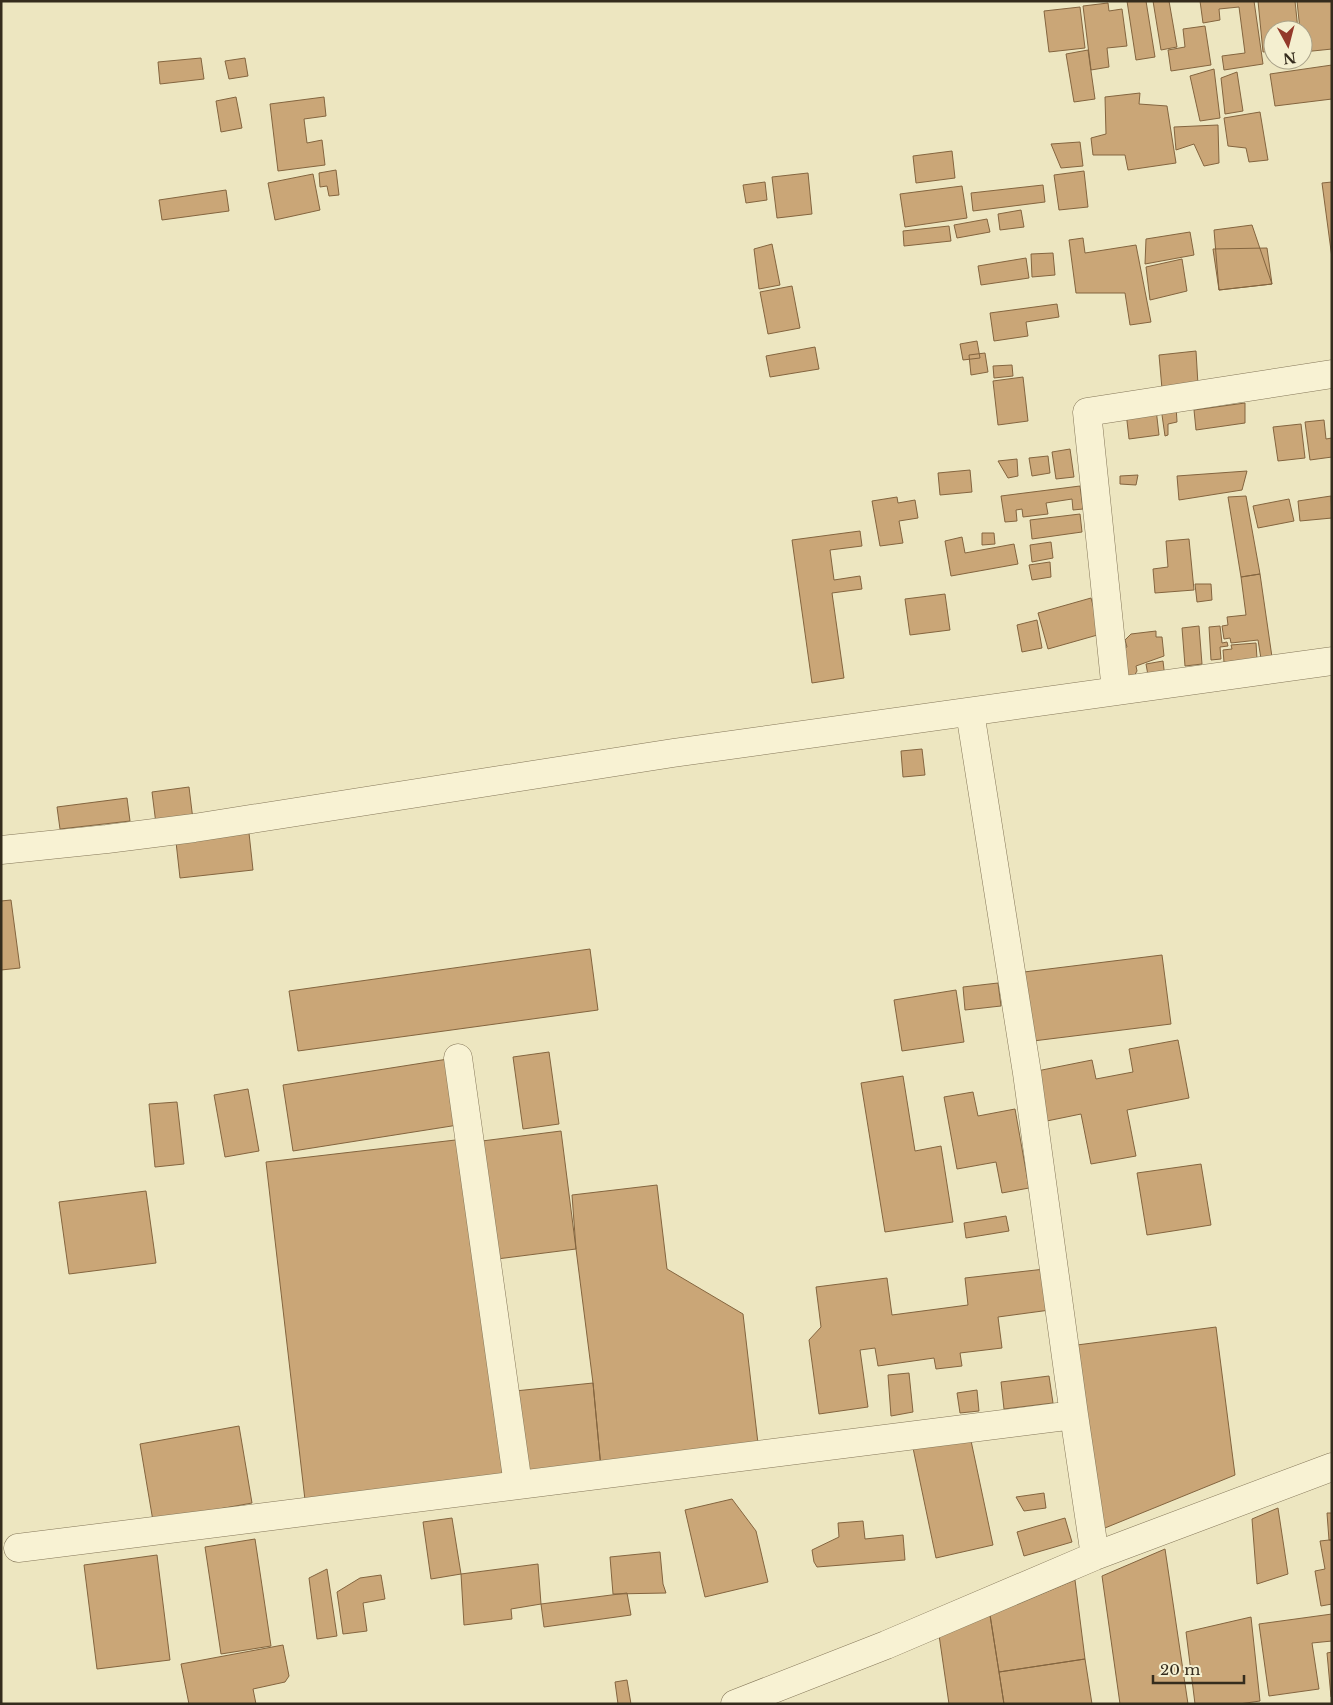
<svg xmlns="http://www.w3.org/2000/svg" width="1333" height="1705" font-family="'Libre Baskerville',serif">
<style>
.building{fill:#caa677;stroke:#84653f}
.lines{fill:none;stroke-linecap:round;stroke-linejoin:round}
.minor-casing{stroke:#857759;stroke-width:29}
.minor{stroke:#f8f2d3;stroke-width:28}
</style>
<rect width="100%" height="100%" fill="#ede6c0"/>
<path class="building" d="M1127,1H1146L1155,57L1136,60Z
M1153,1H1169L1177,47L1161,50Z
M1200,1H1254L1263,64L1224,70L1222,56L1245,53L1239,7L1219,9L1220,20L1203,23Z
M1258,1H1295L1298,30H1273V51L1263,52Z
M1297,1H1332V49L1303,52V30H1300Z
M1108,3L1109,11L1122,9L1127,46L1107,48L1109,67L1091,70L1083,6Z
M1080,7L1085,48L1049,52L1044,11Z
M1205,26L1211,65L1171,71L1168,50L1185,47L1183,29Z
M1088,50L1095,99L1074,102L1066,54Z
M201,58L204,79L160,84L158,62Z
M245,58L248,76L229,79L225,61Z
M1332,65V99L1275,106L1270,74Z
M1214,69L1220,118L1200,121L1190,76Z
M1237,72L1243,111L1225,114L1221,78Z
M1140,93L1139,104L1167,106L1176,163L1128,170L1125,155H1093L1091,138L1106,134L1105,97Z
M236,97L242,128L221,132L216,101Z
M324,97L326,116L304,119L307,143L322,140L325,165L278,171L270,104Z
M1260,112L1268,160L1249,162L1246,148L1228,146L1224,118Z
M1218,125L1219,163L1204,166L1194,144L1176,150L1174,127Z
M1080,142L1083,166L1061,168L1051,144Z
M952,151L955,178L916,183L913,156Z
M336,170L339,195L329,196L327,186L320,187L319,173Z
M1084,171L1088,207L1059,210L1054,175Z
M808,173L812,214L777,218L772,177Z
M313,174L320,210L275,220L268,183Z
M765,182L767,200L746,203L743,185Z
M1332,182V258L1322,183Z
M1043,185L1045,202L973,211L971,193Z
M962,186L967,218L905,227L900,194Z
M226,190L229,211L162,220L159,200Z
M1021,210L1024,227L1000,230L998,214Z
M987,219L990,232L957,238L954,225Z
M1252,225L1272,284L1219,290L1214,230Z
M949,226L951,241L904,246L903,231Z
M1190,232L1194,255L1145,264L1146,239Z
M1083,238L1085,253L1136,245L1151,322L1130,325L1125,293H1076L1069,240Z
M772,244L780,285L759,289L754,249Z
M1267,248L1272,284L1219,290L1213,249Z
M1053,253L1055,275L1032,277L1031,254Z
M1026,258L1029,278L981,285L978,266Z
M1182,259L1187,291L1150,300L1146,267Z
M792,286L800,328L768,334L760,292Z
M1057,304L1059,317L1026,322L1028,336L994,341L990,313Z
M977,341L980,358L963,360L960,344Z
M815,347L819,369L770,377L766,356Z
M1196,351L1198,385L1162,389L1159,355Z
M985,353L988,372L971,375L969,355Z
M1012,365L1013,376L994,378L993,366Z
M1023,377L1028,421L998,425L993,381Z
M1245,403V423L1196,430L1194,410Z
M1176,406L1177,422L1168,424V435L1165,436L1161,408Z
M1156,409L1159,435L1129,439L1126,412Z
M1324,420L1326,439L1332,438V457L1310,460L1305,422Z
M1301,424L1305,458L1278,461L1273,427Z
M1070,449L1074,477L1056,479L1052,452Z
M1048,456L1050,473L1032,476L1029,458Z
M1017,459L1018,476L1008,478L998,461Z
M970,470L972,492L940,495L938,473Z
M1247,471L1242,490L1179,500L1177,476Z
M1138,475L1136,485L1120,484V476Z
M1080,486L1083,509L1073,510L1072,499L1046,503L1048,514L1023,517L1022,509L1016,510L1017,521L1005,522L1001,496Z
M1246,496L1260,574L1241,577L1228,497Z
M1331,496L1332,518L1300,521L1298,501Z
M897,497L898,503L915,500L918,518L899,521L903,543L880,546L872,501Z
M1289,499L1294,521L1258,528L1253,506Z
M1080,514L1082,532L1032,539L1030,520Z
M860,531L862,546L830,550L834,580L860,576L862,589L832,593L844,678L812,683L792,540Z
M982,533H994L995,544L982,545Z
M962,537L965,553L1014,544L1018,564L951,576L945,541Z
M1189,539L1194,590L1155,593L1153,569L1168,567L1166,541Z
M1051,542L1053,558L1032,562L1030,545Z
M1050,562L1051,577L1032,580L1029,565Z
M1260,574L1273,664L1262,665L1258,640L1231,643L1230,638L1224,639L1222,626L1228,625L1227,617L1246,615L1241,577Z
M1195,584H1211L1212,600L1197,602Z
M945,594L950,630L910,635L905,599Z
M1091,598L1101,634L1048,649L1038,613Z
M1037,620L1042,648L1022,652L1017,625Z
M1199,626L1202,664L1185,666L1182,628Z
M1220,626L1222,643L1227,642L1228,646L1220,647L1221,659L1211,660L1209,627Z
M1156,631V637H1162L1164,656L1136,666L1137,671L1133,678L1126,674L1121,649L1127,647L1125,640L1131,634Z
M1256,643L1257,659L1224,662L1223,650L1232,649L1231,645Z
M1163,661L1165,678L1149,681L1146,664Z
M922,749L925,775L903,777L901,751Z
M189,787L194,828L157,832L152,792Z
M127,798L130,821L60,829L57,807Z
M249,833L253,870L180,878L176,842Z
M11,900L20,968L1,970V901Z
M590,949L598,1010L298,1051L289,991Z
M1162,955L1171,1024L1033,1041L1024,972Z
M998,983L1001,1006L965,1010L963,987Z
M956,990L964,1042L902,1051L894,1000Z
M1178,1040L1189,1098L1127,1110L1136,1156L1091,1164L1081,1114L1037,1123L1027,1073L1092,1060L1096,1079L1133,1072L1129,1049Z
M549,1052L559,1124L523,1129L513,1057Z
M448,1059L458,1125L293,1151L283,1085Z
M903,1076L915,1151L941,1146L953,1222L885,1232L861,1083Z
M248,1089L259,1151L225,1157L214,1095Z
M973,1092L978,1116L1015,1109L1029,1188L1002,1193L996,1162L957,1169L944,1097Z
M177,1102L184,1164L155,1167L149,1104Z
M561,1131L576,1249L497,1259L482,1141Z
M464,1139L503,1477L305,1500L266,1162Z
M1201,1164L1211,1225L1147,1235L1137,1173Z
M657,1185L667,1269L743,1314L759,1452L601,1468L593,1383L576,1249L572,1195Z
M146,1191L156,1263L69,1274L59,1202Z
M1006,1216L1009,1231L966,1238L964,1223Z
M1045,1269L1050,1310L998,1317L1002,1348L960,1353L962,1366L936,1369L934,1358L878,1366L875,1348L860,1350L868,1407L819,1414L809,1340L821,1327L816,1287L887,1278L892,1315L968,1305L965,1278Z
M1216,1327L1235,1475L1100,1530L1077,1345Z
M909,1373L913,1412L891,1416L888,1375Z
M1049,1376L1053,1403L1004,1409L1001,1382Z
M593,1383L601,1468L524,1476L515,1391Z
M977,1390L979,1411L960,1413L957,1393Z
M239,1426L252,1503L153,1521L140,1444Z
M970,1436L993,1545L936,1558L913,1448Z
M1044,1493L1046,1508L1024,1511L1016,1497Z
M732,1499L756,1531L768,1582L705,1597L685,1510Z
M1278,1508L1288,1574L1257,1584L1252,1519Z
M1327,1513H1332V1540H1329Z
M452,1518L461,1574L431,1579L423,1522Z
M1065,1518L1072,1542L1024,1556L1017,1532Z
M863,1521L865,1539L903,1535L905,1560L817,1567L814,1562L812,1550L839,1537L838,1523Z
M255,1539L271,1646L221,1654L205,1547Z
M1329,1540H1332V1604L1321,1606L1315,1571L1325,1569L1320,1541Z
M1165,1549L1188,1704H1120L1102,1576Z
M660,1552L663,1584L666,1593L613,1594L610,1557Z
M157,1555L170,1660L97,1669L84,1565Z
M538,1564L541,1604L511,1609L512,1619L464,1625L461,1574Z
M327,1569L337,1636L317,1639L309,1578Z
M381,1575L385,1599L363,1603L367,1631L343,1634L337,1592L360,1578Z
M1075,1580L1085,1659L999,1672L990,1615Z
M627,1593L631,1615L544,1627L541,1604Z
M1332,1614V1641L1312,1643L1319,1689L1269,1696L1259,1624Z
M990,1615L1004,1704H949L939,1635Z
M1251,1617L1260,1701L1239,1704H1195L1186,1632Z
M283,1645L289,1676L285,1682L253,1689L256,1704H189L181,1664Z
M1332,1652V1697H1331L1327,1653Z
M1085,1659L1092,1704H1004L999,1672Z
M627,1680L631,1704H618L615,1682Z"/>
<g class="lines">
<g class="minor-casing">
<path id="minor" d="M1116,691L1087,412L1332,374
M970,712L1027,1073L1074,1415L1095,1556
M1,850L107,839L194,828L673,753L1332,661
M458,1058L518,1485
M18,1548L1074,1415
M735,1704L886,1645L1095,1556L1332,1467"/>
</g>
<use href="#minor" class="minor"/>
</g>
<rect width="1333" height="1705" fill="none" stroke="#352c1d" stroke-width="5"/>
<g transform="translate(1288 45) rotate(173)"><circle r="24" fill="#f4efd0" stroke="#a8a188"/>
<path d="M0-4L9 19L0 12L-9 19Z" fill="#93392a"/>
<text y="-8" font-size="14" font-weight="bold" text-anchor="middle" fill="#352c1d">N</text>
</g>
<path d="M1153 1675v8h91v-8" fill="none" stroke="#352c1d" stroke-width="2.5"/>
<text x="1160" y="1675" font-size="15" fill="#352c1d" stroke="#f4efd0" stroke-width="4" paint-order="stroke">20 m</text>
</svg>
